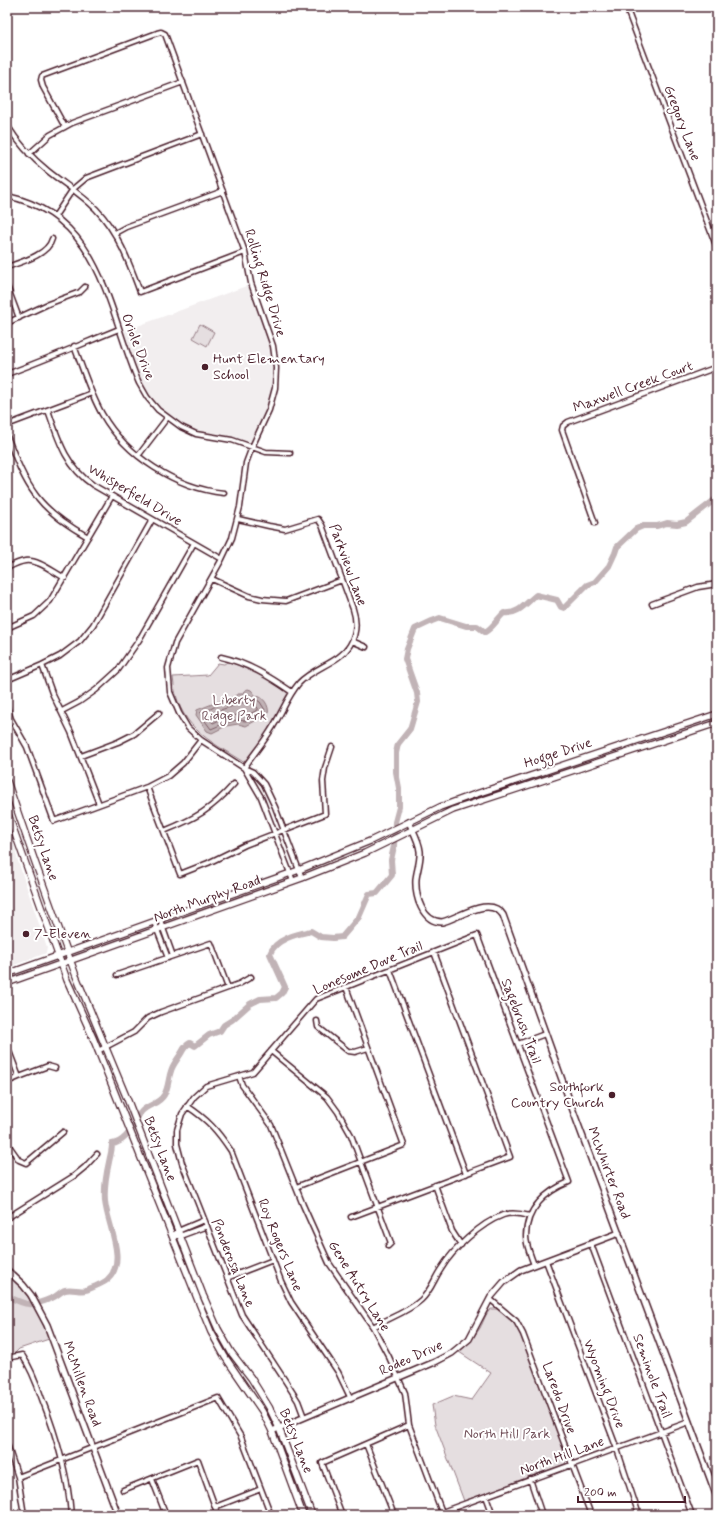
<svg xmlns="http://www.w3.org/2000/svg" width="724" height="1522" font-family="Mynerve,sans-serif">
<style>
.built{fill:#f2eeef}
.green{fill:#e5dee0;stroke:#987e86}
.water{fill:#c1b3b6;stroke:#91787e}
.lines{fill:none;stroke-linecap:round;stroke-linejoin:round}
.shore{stroke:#7a5a63;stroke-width:1}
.river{stroke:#c1b3b6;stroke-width:6}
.minor-casing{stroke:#4a1f2b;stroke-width:7}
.tertiary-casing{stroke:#4a1f2b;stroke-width:8}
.secondary-casing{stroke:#4a1f2b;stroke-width:8}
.minor{stroke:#fff;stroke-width:4}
.tertiary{stroke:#fff;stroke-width:5}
.secondary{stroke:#fff;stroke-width:5.5}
.poi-dot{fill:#4a1f2b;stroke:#fff;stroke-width:1.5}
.labels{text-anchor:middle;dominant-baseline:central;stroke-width:4;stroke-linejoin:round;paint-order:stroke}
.street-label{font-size:14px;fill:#4a1f2b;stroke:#fff}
.poi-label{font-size:14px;fill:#4a1f2b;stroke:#fff;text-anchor:start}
.park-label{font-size:14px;fill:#714f58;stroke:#fff}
</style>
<rect width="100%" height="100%" fill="#fff"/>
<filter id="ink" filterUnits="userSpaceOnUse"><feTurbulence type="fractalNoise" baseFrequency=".025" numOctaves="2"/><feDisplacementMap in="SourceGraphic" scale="8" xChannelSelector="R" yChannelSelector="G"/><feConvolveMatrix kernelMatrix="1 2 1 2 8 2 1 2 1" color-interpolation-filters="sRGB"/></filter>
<g filter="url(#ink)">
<path class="built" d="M249,285L267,335L272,353L273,371L271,390L265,414L251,441L247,442L230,437L208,434L194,430L174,419L161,409L151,397L142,382L124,331Z
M11,829L17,858L47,948L46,953L7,968V831Z"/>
<path class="green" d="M200,324L214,332L207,346L193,338Z
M229,661L268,679L288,693L269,730L245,763C207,739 177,726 173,677L208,675L218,663L224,664Z
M7,1273C28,1293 39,1312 49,1339L19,1349L15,1353L7,1356Z
M491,1309H497L515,1323L521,1331L567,1458L565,1464L464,1501L435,1425L432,1405L453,1396L472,1400L491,1373L459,1352C468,1345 474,1337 480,1328C484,1321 485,1314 491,1309Z"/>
<path class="water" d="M248,689L251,690L256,696C263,696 270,706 268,714L246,726L238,724L226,726L212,733L207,731L196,715L197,710L220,701L225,698H231L238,694H242L244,691Z"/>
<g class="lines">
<path class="shore" d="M248,694L260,702L265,710L246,721L237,720L225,723L211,729L200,714L201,712C210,711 217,704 225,702C227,701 230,703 232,702C237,701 244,697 248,694Z
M247,701L255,705L258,708V710L245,716L237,715L224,718L213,723L208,717L209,715C221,708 235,707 247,701Z"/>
<path class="river" d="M7,1296C27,1306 31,1307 52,1298C57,1296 61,1291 65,1290C72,1288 80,1292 86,1290C91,1288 105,1283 108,1279C128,1261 107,1224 105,1201C104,1188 106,1175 109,1162C110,1156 112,1151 112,1144C122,1143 131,1132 136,1122C137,1119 139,1114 142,1111C149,1104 159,1104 164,1095C169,1087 168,1079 171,1071C173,1064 178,1059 182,1052C184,1048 186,1045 190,1043L195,1046L209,1035L220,1031L224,1025L232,1020L250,1004L260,999L276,998L282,993L285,987L270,954C275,939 297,934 311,931L321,937L333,938L342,937L359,917L369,894L377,893L392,875L391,860L394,846L395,822L399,807V788L396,772V753L398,744L410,729L418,702L417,693L405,659L407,649L415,629L432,621L440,618L466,626H477L485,632C493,628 497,619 504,613C518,615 526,603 536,595L557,600L561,607L564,608L587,585L595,582L609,566L615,553L617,547L636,529L643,526H657L667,523L677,524L686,522L717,498"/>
<g class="minor-casing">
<path id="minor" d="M626,7L717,248
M7,125C18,143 32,158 48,171C64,184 81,194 96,209C118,232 129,262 140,292L245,252
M65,127L43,87L41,80L42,76L157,33L161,32L165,34L245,252L251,283L273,346L276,368L275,388L269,410L252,447L246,463L240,507L232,538L222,559L175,643L168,668L170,692L179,713L188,728L201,740L244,768L253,772L264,784L275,807L302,878
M29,154L50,135L72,123L183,82
M7,196C102,216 107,309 139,383L147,397L158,410L181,427L196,434L232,440L266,452L290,453
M55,216L73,189L86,178L202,134
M115,233L126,227L223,191
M7,267C21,262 48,255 52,239
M7,286L19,318
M7,323L48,304L80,292L85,287
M74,346C83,369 90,393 102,414C126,456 176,488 224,493
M7,374C45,360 82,344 119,329
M48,410C58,439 66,467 93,485L222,559
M7,425L92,393
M7,436C27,489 38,509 88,537
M138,456L167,418
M238,519L269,526L285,529L318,519L322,525L353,609C357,621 357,633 350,645C339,663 314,667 299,683C287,697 281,715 271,730C263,743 253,755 244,768
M595,523L562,430L563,426L568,422L717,367
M7,568C13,565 18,562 25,561C38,559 53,572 65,578
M212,579L249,596L262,599L286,601L342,580
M652,604L698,587L717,584
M7,628L34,616L50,601L112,496
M352,641L366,647
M221,657C248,663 270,677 292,692
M42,665L52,693L71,732L99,804
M7,680L42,665L60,656L80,641L93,625L152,520
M7,707L11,719L27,747L54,821L147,787L168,776L183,763L201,740
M62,711L79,702L96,690L118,670L139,640L194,543
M81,756L118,742L134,734L159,713
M244,768L261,797L293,881
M147,787L180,874L208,863L245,845L325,814L323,781L325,768L332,747
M164,831C196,818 211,810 234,784
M160,920L173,956
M154,922L168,958
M390,970L466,1174
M117,975L211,943L228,988
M317,1021L318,1027L348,1051L355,1052L368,1048
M518,1044L545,1034
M7,1046L19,1077L7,1082
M98,1051L134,1032L148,1018L161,1012L239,984L251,977
M271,1051L327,1097L338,1112L351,1135L391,1243L388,1246
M239,1076L242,1085L271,1125L303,1205L329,1263L373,1327L389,1357L405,1393L409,1425L443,1515
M19,1077L48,1066L55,1068
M187,1106C208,1120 217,1130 231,1151L281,1281L291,1302L338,1372L350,1397
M7,1143L19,1160L26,1163L63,1132
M435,1185L452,1231L461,1245
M296,1187L404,1145L346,987
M351,1217L510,1157L434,952
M7,1218L74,1176L85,1167L97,1154
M172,1236H180L207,1226
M172,1236L178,1231L204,1220
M591,1244L692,1515
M546,1261L617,1449L639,1515
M227,1278L273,1260
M490,1299L516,1321L523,1334L591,1515
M373,1327C389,1318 408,1312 421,1300C431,1291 434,1279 441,1269C453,1249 481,1223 503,1215C512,1212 522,1214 530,1216
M7,1358L22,1355C31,1368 37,1384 42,1399C57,1437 68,1475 71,1515
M304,1417L298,1401L286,1382L242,1315L182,1163L177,1144V1130L182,1114L194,1097L206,1086L253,1072L316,999L477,935L569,1182C546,1191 526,1209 526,1236C526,1246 531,1256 534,1265
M7,1444L18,1477L24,1515
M366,1444L394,1515
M18,1477L218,1398L241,1437L271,1515
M152,1479L166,1515
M530,1479L542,1515
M123,1490L198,1460L218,1515
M486,1496L493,1515
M215,1507L261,1489
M442,1512L689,1422
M342,1515L322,1463L409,1425"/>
</g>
<g class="tertiary-casing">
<path id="tertiary" d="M409,822C413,831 419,841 420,851C421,860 417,870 416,879C415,896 422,922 442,922C459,918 490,895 503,915L575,1116L717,1497
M7,1270L23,1285L31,1295L47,1325L118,1515
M272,1431L435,1362L452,1353L469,1339L491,1297L504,1282L521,1270L619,1233"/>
</g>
<g class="secondary-casing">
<path id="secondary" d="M7,781L35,862L76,976L128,1101L203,1295L218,1329L231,1352L251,1378L269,1407L279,1428L312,1515
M7,811L67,980L93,1038L197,1298L211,1332L225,1357L262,1411L272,1431L303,1515
M7,974L299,870L370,841L440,807L473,795L717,714
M7,983L302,878L365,853L453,810L717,723"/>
</g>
<use href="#minor" class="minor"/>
<use href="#tertiary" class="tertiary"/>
<use href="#secondary" class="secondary"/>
</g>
</g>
<g class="poi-dot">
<circle cx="205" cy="367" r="4"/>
<circle cx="26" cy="934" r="4"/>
<circle cx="612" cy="1095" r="4"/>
</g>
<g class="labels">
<g class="street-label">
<text transform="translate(682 123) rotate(69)">Gregory Lane</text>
<text transform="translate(265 283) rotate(73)">Rolling Ridge Drive</text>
<text transform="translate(138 347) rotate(69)">Oriole Drive</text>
<text transform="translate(633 387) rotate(-20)">Maxwell Creek Court</text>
<text transform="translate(135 495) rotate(31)">Whisperfield Drive</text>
<text transform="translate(348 565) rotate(70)">Parkview Lane</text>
<text transform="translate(558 753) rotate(-18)">Hogge Drive</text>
<text transform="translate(43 848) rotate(71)">Betsy Lane</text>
<text transform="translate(207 899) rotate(-20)">North Murphy Road</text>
<text transform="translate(368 968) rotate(-23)">Lonesome Dove Trail</text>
<text transform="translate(521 1021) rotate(69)">Sagebrush Trail</text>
<text transform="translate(160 1149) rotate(69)">Betsy Lane</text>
<text transform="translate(609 1173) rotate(69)">McWhirter Road</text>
<text transform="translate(280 1245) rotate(68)">Roy Rogers Lane</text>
<text transform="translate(233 1263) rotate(68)">Ponderosa Lane</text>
<text transform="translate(359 1286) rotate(58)">Gene Autry Lane</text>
<text transform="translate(411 1358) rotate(-24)">Rodeo Drive</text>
<text transform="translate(652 1376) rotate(70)">Seminole Trail</text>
<text transform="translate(82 1384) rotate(70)">McMillen Road</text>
<text transform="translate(604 1384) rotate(69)">Wyoming Drive</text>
<text transform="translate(559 1398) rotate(70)">Laredo Drive</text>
<text transform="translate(296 1441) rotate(68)">Betsy Lane</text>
<text transform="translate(562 1456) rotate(-20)">North Hill Lane</text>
</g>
<g class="poi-label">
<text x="213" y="359">Hunt Elementary<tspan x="213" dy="16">School</tspan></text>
<text x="34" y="934">7-Eleven</text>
<text x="604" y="1087" text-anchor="end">Southfork<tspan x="604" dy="16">Country Church</tspan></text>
</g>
<g class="park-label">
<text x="234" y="700">Liberty<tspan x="234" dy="16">Ridge Park</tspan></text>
<text x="507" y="1434">North Hill Park</text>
</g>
</g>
<rect width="724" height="1522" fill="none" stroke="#fff" stroke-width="24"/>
<rect x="12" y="12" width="700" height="1498" fill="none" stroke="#4a1f2b" stroke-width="1.5" filter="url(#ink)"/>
<path d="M578 1496v6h107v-6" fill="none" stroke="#4a1f2b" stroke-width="2"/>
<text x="584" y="1496" font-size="12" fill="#4a1f2b" stroke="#ffffff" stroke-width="3" paint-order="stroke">200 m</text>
</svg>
